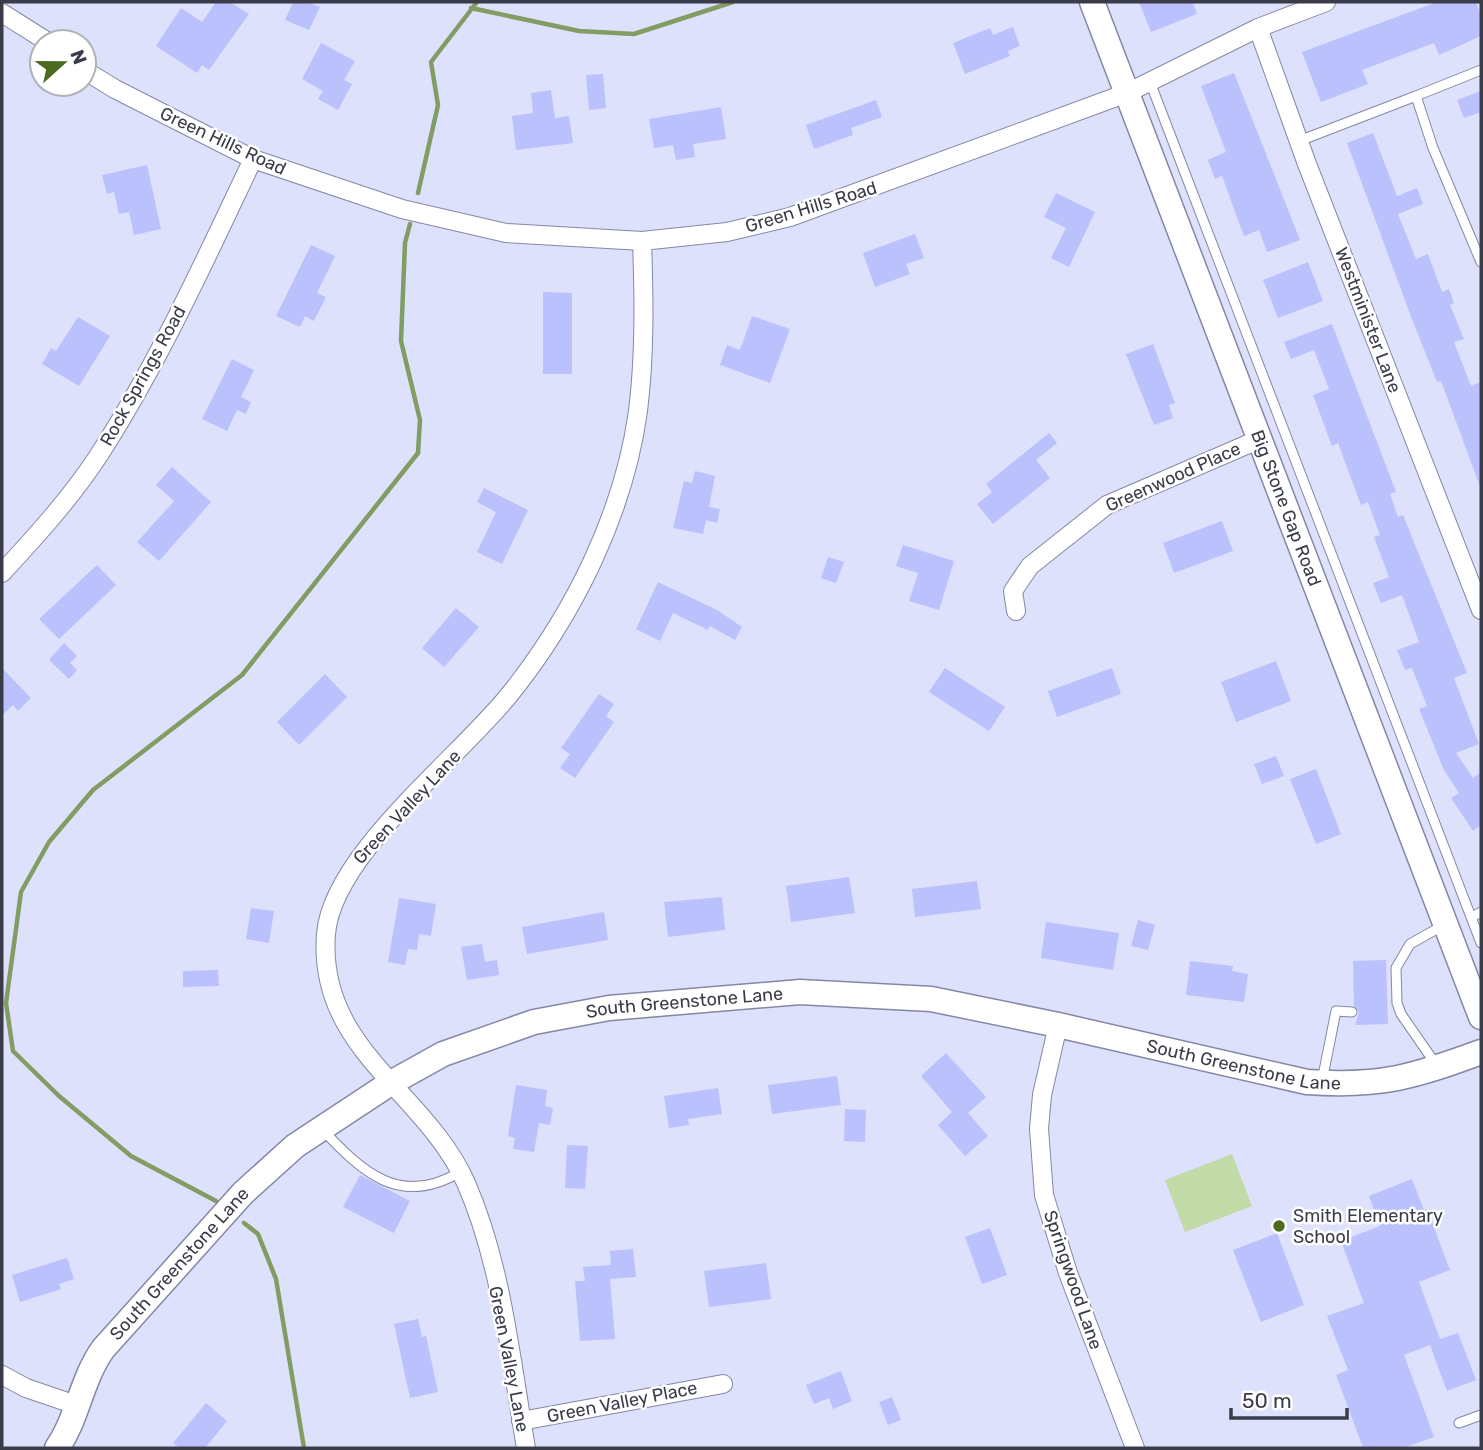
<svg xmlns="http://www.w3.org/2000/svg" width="1483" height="1450" font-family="Rubik,sans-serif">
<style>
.green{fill:#c2daa7}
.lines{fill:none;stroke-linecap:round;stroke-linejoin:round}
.stream{stroke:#829c63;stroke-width:4.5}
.building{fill:#bac1fd}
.lane-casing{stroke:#8488a6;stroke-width:11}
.street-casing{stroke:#8488a6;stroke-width:20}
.secondary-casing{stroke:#8488a6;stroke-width:27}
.lane{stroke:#fff;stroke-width:9}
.street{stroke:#fff;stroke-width:18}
.secondary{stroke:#fff;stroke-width:24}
.poi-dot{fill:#4d6b1f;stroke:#fff;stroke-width:2.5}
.labels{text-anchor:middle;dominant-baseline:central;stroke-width:5;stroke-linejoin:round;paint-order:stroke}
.street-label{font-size:18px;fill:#3a3c49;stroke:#fff}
.poi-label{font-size:18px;fill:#3a3c49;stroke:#fff;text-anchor:start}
</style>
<rect width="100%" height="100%" fill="#dde1fc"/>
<path class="green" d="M1232,1154L1252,1206L1185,1232L1165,1180Z"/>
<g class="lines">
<path class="stream" d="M471,8L579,31L634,34L733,2
M418,193L438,105L431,62L477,2
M216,1201L131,1156L59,1096L13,1051L6,1003L21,892L49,842L93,790L242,675L418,453L420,420L401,341L405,243L410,224
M244,1223L258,1234L276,1279L304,1448"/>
</g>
<path class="building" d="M216,2H230L249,14L209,70L202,65L197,73L156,46L181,8L202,22Z
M293,2H307L320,7L309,30L285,20Z
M1139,2H1193L1197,14L1151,32Z
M1437,2H1476L1481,15V36L1439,55L1434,43L1362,70L1368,84L1321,102L1302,52Z
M1013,27L1020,46L1008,51L1010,56L965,74L953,43L990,28L993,35Z
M321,43L355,61L344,80L352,84L338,110L318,99L323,91L302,79Z
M1234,73L1300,240L1267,252L1259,230L1244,236L1222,176L1215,179L1208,160L1226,152L1201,86Z
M603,74L606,108L589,110L586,75Z
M551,90L555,118L569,116L573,143L516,150L512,116L533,113L531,93Z
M1481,91V112L1464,118L1457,100Z
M876,100L882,117L851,128L853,135L814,149L806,125Z
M721,107L726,139L693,144L695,157L676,160L673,145L654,148L649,119Z
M1373,133L1397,196L1417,188L1423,204L1398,214L1416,259L1428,254L1442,292L1449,289L1454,303L1450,305L1464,339L1454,342L1471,386L1481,382V489L1441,381L1437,382L1410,314L1347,143Z
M147,165L161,229L134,235L129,212L119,214L114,192L107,194L102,175Z
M1056,193L1095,212L1069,267L1051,258L1066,228L1044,217Z
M915,234L924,258L906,264L910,274L875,287L863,253Z
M311,245L335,256L317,293L326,297L314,321L305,316L300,327L276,316Z
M1308,262L1323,301L1278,318L1263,280Z
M543,292L572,293V374H543Z
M752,316L790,329L770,383L720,365L727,345L740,350Z
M78,317L110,336L79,386L42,364L51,348L56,351Z
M1332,324L1396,492L1390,494L1398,517L1403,515L1467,673L1454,678L1479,744L1456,753L1473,778L1481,772V825L1473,831L1451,798L1459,793L1444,770L1419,709L1427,706L1412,668L1405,670L1397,650L1419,642L1402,595L1381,603L1373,583L1389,577L1374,537L1380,535L1368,502L1361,505L1338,443L1332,446L1313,395L1329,389L1314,350L1291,359L1284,342Z
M1153,344L1175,403L1169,405L1173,418L1154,425L1126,354Z
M232,359L254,370L241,397L251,402L246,414L237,410L227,431L202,419Z
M1049,433L1057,443L1036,460L1050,478L993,524L977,504L992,492L986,484Z
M172,467L211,502L159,561L137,542L174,501L156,485Z
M695,471L715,476L709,507L720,509L717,523L706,520L703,534L673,528L684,481L692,483Z
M484,488L528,510L502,564L477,552L496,512L477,502Z
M1222,521L1233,551L1174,573L1163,543Z
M903,545L954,561L939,610L909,601L918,573L896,566Z
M828,557L844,562L836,583L821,578Z
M97,565L116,585L59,639L39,619Z
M658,582L717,610L742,627L735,640L710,626L708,630L673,613L660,641L636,629Z
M456,608L479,627L444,667L422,648Z
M64,643L77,656L70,663L77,670L69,679L49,660Z
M1276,661L1291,701L1236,722L1221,682Z
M2,668L31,698L18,711L13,705L2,715Z
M945,668L1005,707L989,731L929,692Z
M1112,668L1121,694L1057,717L1048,691Z
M325,674L347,697L299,745L277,722Z
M599,694L614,704L606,716L614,722L575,778L560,768L570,754L561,748Z
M1276,756L1284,776L1262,784L1254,764Z
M1316,769L1341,834L1316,844L1290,779Z
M849,877L855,913L791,922L786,886Z
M977,881L981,909L915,917L912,889Z
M722,897L725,930L668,937L664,902Z
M399,898L436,904L431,936L419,934L417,950L408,949L405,965L388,962Z
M251,908L274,911L269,943L246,939Z
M604,912L608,940L527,954L522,927Z
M1138,920L1155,925L1148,950L1131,946Z
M1046,922L1119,933L1113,970L1041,958Z
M482,944L485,962L497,960L499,975L467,980L461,947Z
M1386,960L1388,1024L1355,1025L1359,1012L1354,1006L1353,961Z
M1190,961L1233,966L1232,971L1248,974L1244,1002L1186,995Z
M218,970L219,986L183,987V971Z
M946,1053L986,1097L968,1113L988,1136L965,1156L938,1125L952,1112L921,1076Z
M837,1076L841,1105L772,1114L768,1085Z
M516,1085L547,1090L545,1106L553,1108L550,1125L539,1123L534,1152L513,1149L515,1138L508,1136Z
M718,1088L722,1114L688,1119L689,1125L669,1128L664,1096Z
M845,1109L866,1110L865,1142L844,1141Z
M567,1145L588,1146L585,1189L565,1188Z
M360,1175L410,1201L394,1233L343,1207Z
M1412,1179L1424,1210L1427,1209L1450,1270L1419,1282L1440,1339L1458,1333L1476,1380L1447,1391L1430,1345L1404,1355L1434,1437L1403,1448H1363L1336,1375L1348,1370L1327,1316L1364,1303L1341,1241L1380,1226L1369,1196Z
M990,1228L1007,1275L982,1284L965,1237Z
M1277,1233L1304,1305L1261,1322L1233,1250Z
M633,1249L636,1277L610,1279L615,1339L580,1341L575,1281H585L583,1267L611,1265L610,1251Z
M67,1258L74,1279L59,1284L61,1289L20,1302L12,1275Z
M766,1263L771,1299L709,1307L704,1271Z
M418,1319L422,1337L426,1336L438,1392L410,1398L394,1324Z
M841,1371L852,1401L833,1409L829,1398L814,1404L806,1385Z
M892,1397L901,1420L888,1425L879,1402Z
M206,1403L227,1421L205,1448H180L173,1443Z"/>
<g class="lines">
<g class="lane-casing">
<path id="lane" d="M1481,70L1416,96L1433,148L1481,262
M1150,82L1481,943
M1299,141L1416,96
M1472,917L1481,912
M1437,1066L1401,1014L1397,1003L1396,968L1410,944L1444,925
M1322,1081L1336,1011L1352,1012
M322,1129C362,1172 400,1208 460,1172
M1459,1423L1481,1415"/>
</g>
<g class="street-casing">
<path id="street" d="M2,13L48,42
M1258,28L1307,164L1481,610
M84,70L115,89L253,159L402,209L506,233L642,241L727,232L790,217L1127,93L1258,28L1326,2
M2,573C36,536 69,500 97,458C158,364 205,260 253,159
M1016,611L1013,591L1030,566L1107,505L1260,439
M1058,1025L1042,1095L1039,1129L1044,1195L1068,1273L1135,1448
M2,1375L26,1388L76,1405
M521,1421L723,1384
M526,1448C511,1361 502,1265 466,1183C425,1091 317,1049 326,934C332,855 459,758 510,694C574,614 624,513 638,411C645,354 644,298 642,241"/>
</g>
<g class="secondary-casing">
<g id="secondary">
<path id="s1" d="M1092,2L1481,1017"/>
<path id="s2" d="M57,1448C78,1418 81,1380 103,1349L243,1193L295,1146L389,1084L443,1054L534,1022L609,1008L800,992L931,999L1058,1025L1307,1082C1381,1087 1413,1077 1481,1052"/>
</g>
</g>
<use href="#lane" class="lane"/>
<use href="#street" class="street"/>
<use href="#secondary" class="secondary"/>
</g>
<circle class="poi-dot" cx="1279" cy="1226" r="7"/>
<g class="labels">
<g class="street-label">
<text transform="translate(223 141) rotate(25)">Green Hills Road</text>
<text transform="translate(811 207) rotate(-17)">Green Hills Road</text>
<text transform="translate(1368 320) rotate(69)">Westminister Lane</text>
<text transform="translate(143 376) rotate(-61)">Rock Springs Road</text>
<text transform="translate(1173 477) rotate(-24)">Greenwood Place</text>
<text stroke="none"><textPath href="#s1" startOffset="542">Big Stone Gap Road</textPath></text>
<text transform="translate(407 807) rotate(-47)">Green Valley Lane</text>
<text stroke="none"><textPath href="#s2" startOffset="812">South Greenstone Lane</textPath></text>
<text stroke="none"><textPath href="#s2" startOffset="1379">South Greenstone Lane</textPath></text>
<text stroke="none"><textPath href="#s2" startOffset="224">South Greenstone Lane</textPath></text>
<text transform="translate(1073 1280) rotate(71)">Springwood Lane</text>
<text transform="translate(509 1359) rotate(79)">Green Valley Lane</text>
<text transform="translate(622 1402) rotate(-11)">Green Valley Place</text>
</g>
<g class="poi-label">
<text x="1293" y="1216">Smith Elementary<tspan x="1293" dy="21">School</tspan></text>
</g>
</g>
<rect width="1483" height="1450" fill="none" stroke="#3a3c49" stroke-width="7"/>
<g transform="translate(63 63) rotate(69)"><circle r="33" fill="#ffffff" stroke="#b0b1b6" stroke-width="2"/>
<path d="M0-5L12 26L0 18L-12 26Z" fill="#4d6b1f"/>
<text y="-10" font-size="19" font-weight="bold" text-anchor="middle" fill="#3a3c49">N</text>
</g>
<path d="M1231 1408v10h116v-10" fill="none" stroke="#3a3c49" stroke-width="3.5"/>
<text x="1242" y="1408" font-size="21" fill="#3a3c49" stroke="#ffffff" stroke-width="5" paint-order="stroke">50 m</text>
</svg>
